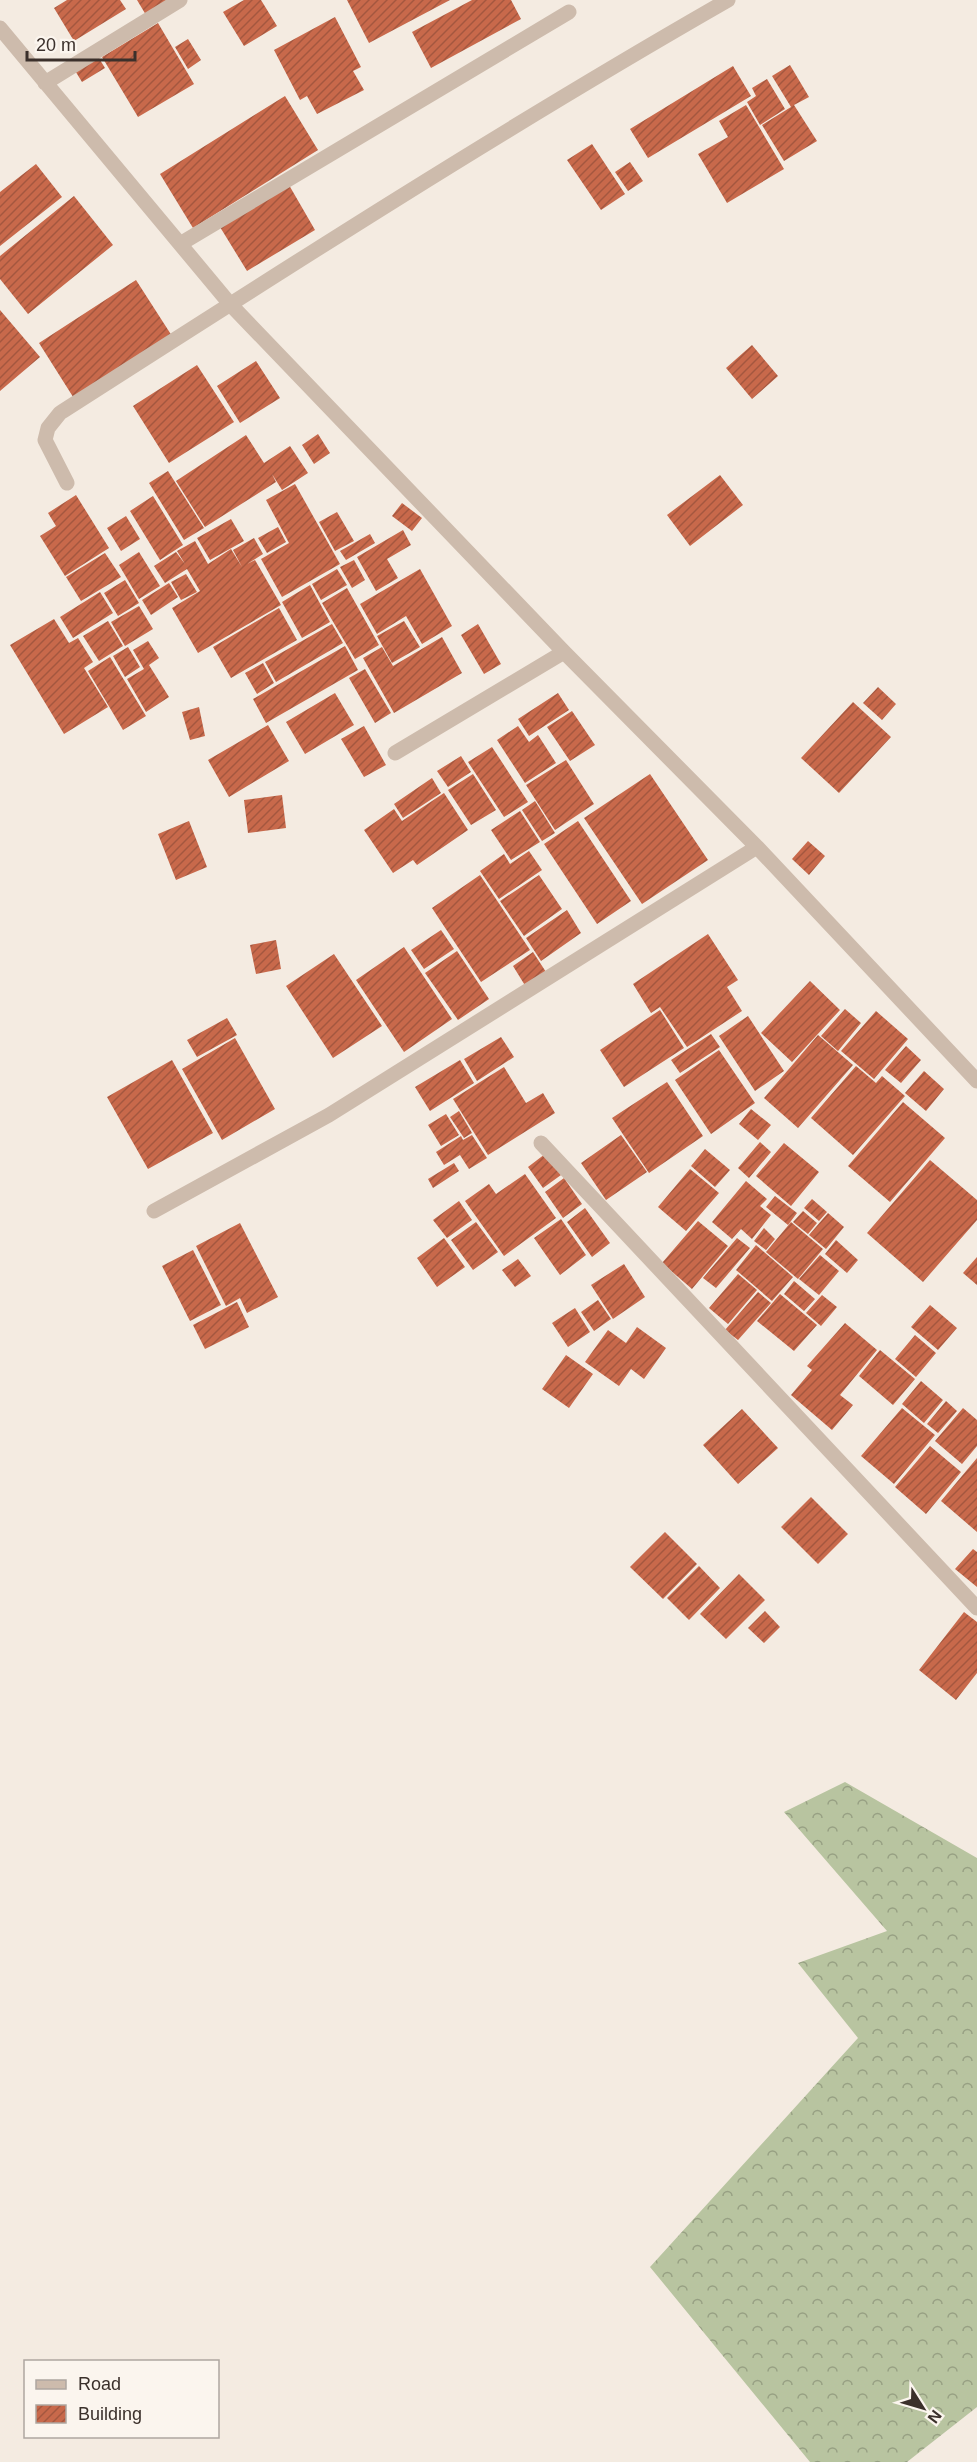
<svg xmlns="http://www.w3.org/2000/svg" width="977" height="2462" font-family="Helvetica,sans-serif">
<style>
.forest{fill:url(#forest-crowns)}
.building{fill:url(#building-hatch)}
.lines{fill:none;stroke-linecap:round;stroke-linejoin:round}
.minor{stroke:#cdbbac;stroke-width:15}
</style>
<defs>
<pattern id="forest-crowns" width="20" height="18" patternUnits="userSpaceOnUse" patternTransform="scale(1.5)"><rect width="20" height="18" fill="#b8c4a0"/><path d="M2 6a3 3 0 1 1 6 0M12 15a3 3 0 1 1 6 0" fill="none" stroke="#97a083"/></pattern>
<pattern id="building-hatch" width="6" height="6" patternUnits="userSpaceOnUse" patternTransform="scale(1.5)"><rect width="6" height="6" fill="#c8694b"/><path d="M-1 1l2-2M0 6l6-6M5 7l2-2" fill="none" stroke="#a4573f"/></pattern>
</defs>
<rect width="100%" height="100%" fill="#f4ebe1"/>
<path class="forest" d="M845,1782L977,1858V2407L907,2462H810L650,2267L858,2038L798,1963L887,1931L784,1812Z"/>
<path class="building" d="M67,0H120L126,9L74,41L54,8Z
M137,0H170L146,15Z
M244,0H261L277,26L244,46L223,12Z
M347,0H450L369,43Z
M472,0H511L521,19L431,68L412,32Z
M335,17L361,67L353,71L364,90L317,114L307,96L300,100L274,50Z
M158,23L194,84L138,117L102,57Z
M188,39L201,60L188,69L175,47Z
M97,55L105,68L82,82L74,69Z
M790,65L809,97L794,105L817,141L784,161L762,125L791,107L772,76Z
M733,66L751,96L648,158L630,129Z
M767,79L785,109L760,125L747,102L756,96L752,88Z
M285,96L318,150L193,228L160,174Z
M746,105L784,169L727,203L698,154L728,137L719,121Z
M592,144L625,194L601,210L567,160Z
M630,162L643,181L628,191L615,172Z
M36,164L62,197L0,246V192Z
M289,185L315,230L247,271L220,227Z
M74,196L113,245L28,314L0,279V256Z
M136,280L172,336L75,400L39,343Z
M0,310L40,357L0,391Z
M752,345L778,376L752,399L726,368Z
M256,361L280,398L240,423L217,386Z
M197,365L234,422L169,463L133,406Z
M318,434L330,453L314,464L302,445Z
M246,435L264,463L290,446L308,473L282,490L272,474L276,482L205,527L176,481Z
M168,471L204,528L184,540L149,483Z
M720,475L743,505L690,546L667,515Z
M295,484L340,564L282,597L261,559L289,543L266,500Z
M76,495L109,548L65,576L40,536L56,526L48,513Z
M153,496L183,545L160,560L130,511Z
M402,503L422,518L412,531L392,516Z
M337,512L354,541L335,551L319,522Z
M126,516L140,539L121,551L107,528Z
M231,519L244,541L210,560L197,538Z
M278,527L286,542L267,553L258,538Z
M403,530L411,545L387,559L398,578L376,591L357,557Z
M370,534L375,543L346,560L340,551Z
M254,538L263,554L247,564L255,560L281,605L198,653L172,608L200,591L187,569L165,583L154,566L176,552L185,564L177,551L195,541L208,564L231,549L242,567L233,550Z
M139,552L160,586L139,599L119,565Z
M105,553L121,577L81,601L66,577Z
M354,560L365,580L352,588L340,567Z
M337,569L347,585L321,600L312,584Z
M420,569L452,626L422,644L406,616L377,634L360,604Z
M186,574L197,592L181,600L171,582Z
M125,580L139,603L118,616L104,593Z
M169,583L178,597L151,615L142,600Z
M310,585L330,622L302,638L282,602Z
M347,588L379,645L355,659L322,603Z
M100,592L113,613L73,638L60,617Z
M139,606L153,629L125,646L111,622Z
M279,608L297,640L231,678L213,647Z
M54,619L69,643L78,638L93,662L84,668L108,707L64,734L10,645Z
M108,621L123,646L99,661L83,636Z
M404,621L420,647L392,663L377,636Z
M332,624L343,643L276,682L265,662Z
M478,624L501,664L484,674L461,635Z
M442,637L462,673L394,713L363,658L382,647L393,666Z
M148,641L159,658L149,665L169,697L146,712L127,679L144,669L133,650Z
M345,646L358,670L266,723L253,699Z
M128,647L140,667L125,677L113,656Z
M110,657L146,716L123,730L88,671Z
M263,663L274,683L257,694L245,673Z
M365,669L391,713L375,723L349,678Z
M878,687L896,704L882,720L863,703Z
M335,693L354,725L305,754L286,722Z
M558,693L569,710L529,736L518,719Z
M853,702L891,737L839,793L801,758Z
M199,707L205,736L190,740L182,712Z
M572,711L595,745L570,761L547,727Z
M268,725L289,761L229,797L208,760Z
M364,726L386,765L364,777L341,739Z
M518,726L529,742L538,735L556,763L525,783L497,740Z
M492,747L528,802L504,817L468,762Z
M461,756L471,772L448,787L437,771Z
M566,760L594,804L555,830L526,785Z
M473,774L496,810L471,825L448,790Z
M650,774L708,860L642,904L584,818Z
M432,778L441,793L403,818L394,804Z
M444,793L468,830L417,865L413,860L393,873L364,830L394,809L402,821Z
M282,795L286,828L248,833L244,800Z
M535,801L555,833L542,841L522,810Z
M520,811L540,842L511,860L491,830Z
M189,821L207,867L176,880L158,834Z
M578,821L631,901L597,924L544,844Z
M808,841L825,856L809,875L792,859Z
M529,851L542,870L499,899L480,871L504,854L510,864Z
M480,875L530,950L481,982L432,908Z
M539,875L562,909L524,936L500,901Z
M567,910L581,933L541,961L526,938Z
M441,930L454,949L424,969L411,950Z
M708,934L738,980L727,987L742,1011L687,1047L660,1007L651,1013L633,984Z
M276,940L281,969L256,974L250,945Z
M404,947L452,1019L404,1052L356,980Z
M457,951L489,999L458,1020L425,973Z
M533,952L546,972L526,987L513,966Z
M334,954L382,1026L333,1058L286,986Z
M810,981L840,1010L792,1062L761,1033Z
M845,1009L861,1023L838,1051L821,1036Z
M660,1010L684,1048L624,1087L600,1050Z
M876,1011L908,1039L874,1079L841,1051Z
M748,1016L784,1071L755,1091L719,1036Z
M227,1018L237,1035L197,1057L187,1040Z
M711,1034L720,1047L680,1073L671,1060Z
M818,1035L853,1065L798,1128L764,1098Z
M501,1037L514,1057L477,1081L464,1059Z
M235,1038L275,1109L222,1140L182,1069Z
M906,1046L921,1060L901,1083L885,1070Z
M719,1050L755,1103L711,1134L675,1080Z
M172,1060L213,1133L148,1169L107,1097Z
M460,1060L474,1083L430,1111L415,1087Z
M856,1066L876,1083L882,1076L905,1096L853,1155L811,1118Z
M504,1067L526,1103L543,1093L555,1113L488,1155L453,1099Z
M924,1071L944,1089L926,1111L905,1093Z
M667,1082L703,1136L649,1173L612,1118Z
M903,1102L945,1138L890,1202L848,1166Z
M751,1109L771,1125L758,1140L739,1124Z
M459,1111L472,1133L464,1138L450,1117Z
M446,1114L459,1135L441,1146L428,1125Z
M472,1135L487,1158L469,1169L460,1155L444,1165L436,1152L461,1136L463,1140Z
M621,1135L647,1172L606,1200L581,1163Z
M760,1142L771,1152L749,1178L738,1168Z
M784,1143L819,1172L791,1206L756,1176Z
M705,1149L730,1170L715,1187L691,1166Z
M545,1154L561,1175L543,1188L528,1167Z
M930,1160L977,1200V1220L923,1282L867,1233Z
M454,1163L459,1171L433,1188L428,1179Z
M690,1169L719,1193L686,1231L658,1207Z
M525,1174L556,1218L504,1256L465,1201L489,1184L496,1194Z
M564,1178L582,1204L563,1218L545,1192Z
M746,1181L767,1199L760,1206L771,1215L752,1239L741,1229L732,1239L712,1222Z
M775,1196L797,1213L788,1225L766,1207Z
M812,1199L827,1212L819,1221L804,1208Z
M459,1201L472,1220L447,1238L433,1220Z
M585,1208L610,1243L592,1257L567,1222Z
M803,1211L817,1223L808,1234L793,1222Z
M828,1213L844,1227L826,1249L809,1235Z
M561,1219L586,1255L560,1275L534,1238Z
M698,1221L728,1246L692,1289L662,1263Z
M476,1222L498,1252L473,1270L451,1240Z
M791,1222L823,1249L798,1279L766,1252Z
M240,1223L278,1297L247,1313L240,1298L226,1306L196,1246Z
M764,1228L775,1239L766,1250L754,1241Z
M444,1238L465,1267L437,1287L417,1258Z
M737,1238L750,1248L716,1288L703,1278Z
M836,1240L858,1260L847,1273L825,1254Z
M756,1245L793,1277L772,1301L736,1270Z
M193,1250L221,1305L190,1321L162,1266Z
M820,1255L839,1271L819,1295L799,1279Z
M977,1257V1285L963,1273Z
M518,1259L531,1276L515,1287L502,1270Z
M624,1264L645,1297L613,1319L591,1285Z
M738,1274L757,1290L728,1324L709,1308Z
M794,1281L815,1299L804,1311L784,1294Z
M758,1292L771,1303L738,1340L725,1330Z
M780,1294L817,1325L794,1351L757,1321Z
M822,1295L837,1307L821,1326L806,1313Z
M598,1300L611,1319L594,1331L581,1312Z
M237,1302L249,1327L205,1349L193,1325Z
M930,1305L957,1328L938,1350L911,1327Z
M575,1308L590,1332L568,1347L552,1323Z
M845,1323L877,1350L840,1395L853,1405L832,1430L791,1395L812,1370L807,1366Z
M637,1327L666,1348L644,1379L631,1369L619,1386L585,1362L608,1330L626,1343Z
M915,1335L936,1353L916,1377L895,1359Z
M880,1350L915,1379L893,1405L859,1376Z
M566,1355L593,1374L569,1408L542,1389Z
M921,1381L943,1400L924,1423L902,1404Z
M946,1401L957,1411L938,1433L927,1424Z
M902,1408L935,1435L894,1484L861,1456Z
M963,1408L977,1420V1446L962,1464L935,1441Z
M742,1409L778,1448L738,1484L703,1445Z
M930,1446L961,1472L926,1514L895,1487Z
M977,1458V1532L941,1501Z
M811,1497L848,1534L818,1564L781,1527Z
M665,1532L697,1564L663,1599L630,1567Z
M973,1549L977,1552V1587L955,1569Z
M699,1566L720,1588L689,1620L667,1598Z
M739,1574L765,1600L726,1639L700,1614Z
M765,1611L780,1627L764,1643L748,1628Z
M964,1612L977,1622V1673L956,1700L919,1670Z"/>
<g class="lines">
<path class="minor" d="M0,28L230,304L564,652L757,847L977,1081
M45,83L180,0
M180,244L569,12
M67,483L45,440L48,428L60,413C280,272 501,130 728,0
M395,753L564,652
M541,1143L977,1608
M154,1211L329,1115L757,847"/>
</g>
<rect x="24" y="2360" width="195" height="78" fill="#fbf5ee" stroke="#aea6a0" stroke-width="1.5"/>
<rect x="36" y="2380" width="30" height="9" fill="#cdbbac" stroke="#aea6a0" stroke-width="1.5"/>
<text x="78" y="2390" font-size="18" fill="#3b302b">Road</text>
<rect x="36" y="2405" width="30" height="18" fill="url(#building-hatch)" stroke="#aea6a0" stroke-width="1.5"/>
<text x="78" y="2420" font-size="18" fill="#3b302b">Building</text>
<g transform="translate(923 2408) rotate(127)" stroke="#fbf5ee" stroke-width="4.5" paint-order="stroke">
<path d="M0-4.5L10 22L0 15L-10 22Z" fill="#3b302b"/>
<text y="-9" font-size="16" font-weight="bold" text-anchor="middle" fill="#3b302b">N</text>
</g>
<path d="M27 51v9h108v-9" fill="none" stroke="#3b302b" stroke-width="3"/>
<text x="36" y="51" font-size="18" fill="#3b302b" stroke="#fbf5ee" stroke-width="4.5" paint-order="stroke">20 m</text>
</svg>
